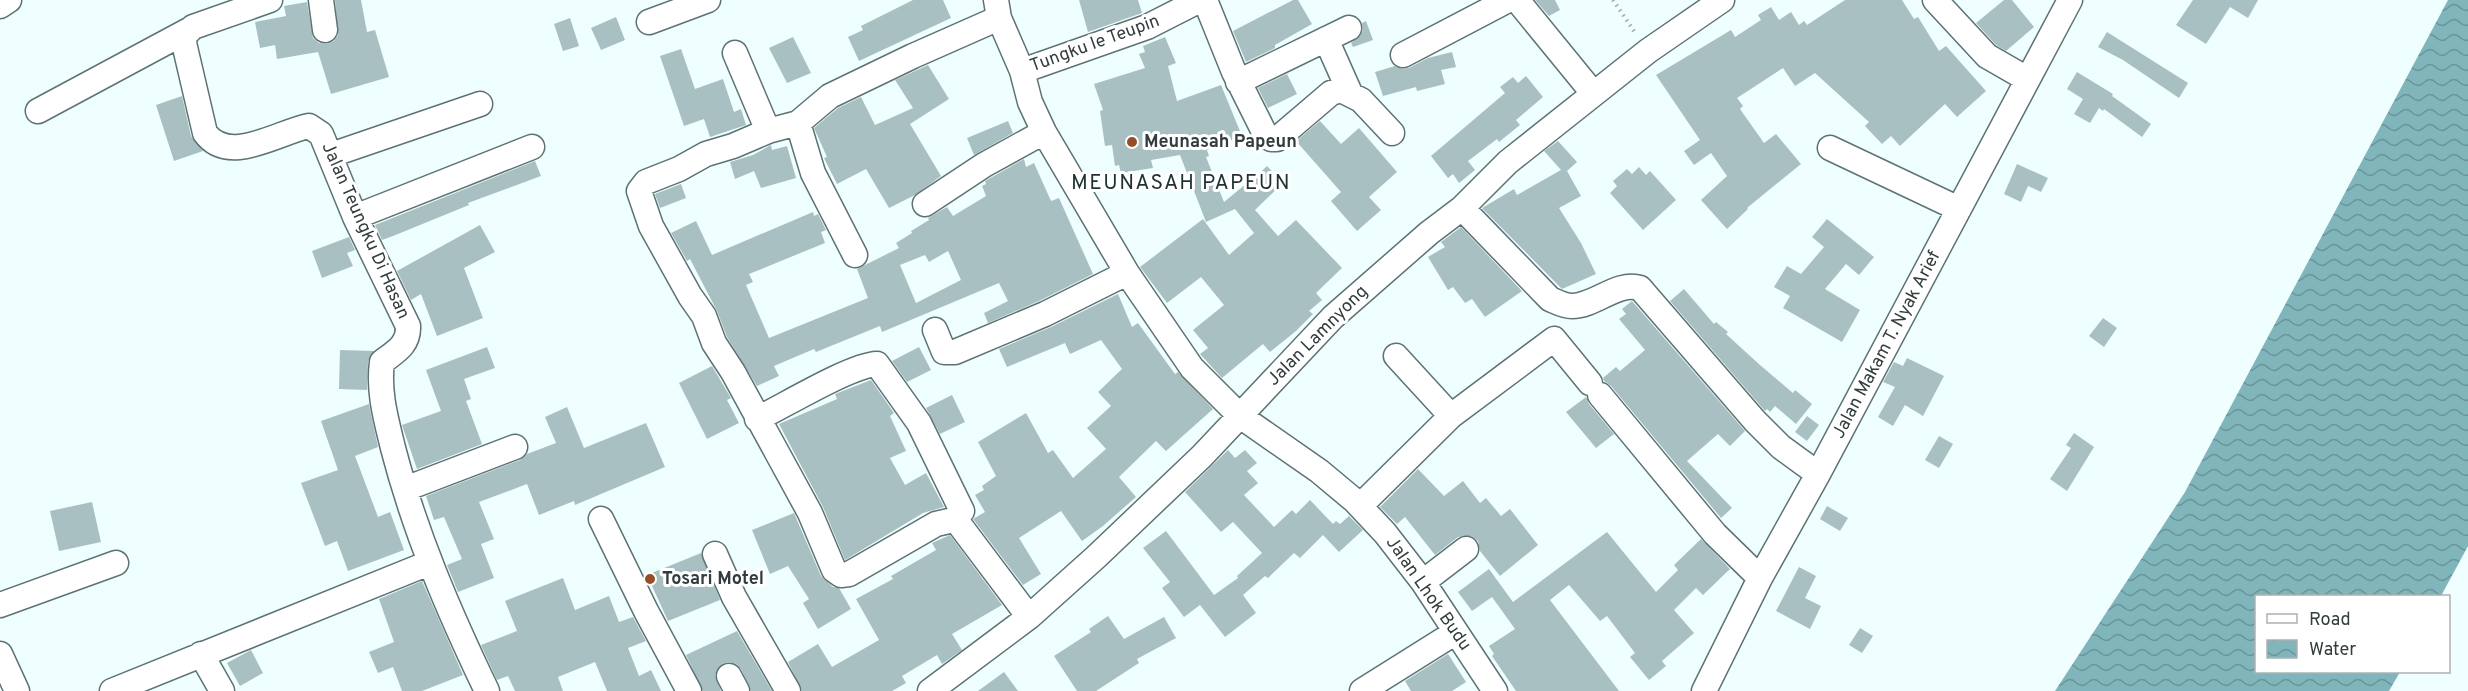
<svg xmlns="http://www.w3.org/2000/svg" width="2468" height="691" font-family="Overpass,sans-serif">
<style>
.water{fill:url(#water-waves)}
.building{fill:#a9c0c2;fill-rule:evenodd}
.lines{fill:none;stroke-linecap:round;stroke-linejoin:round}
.minor-casing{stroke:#5d7274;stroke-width:27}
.path{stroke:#9eabac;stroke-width:4;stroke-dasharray:1.5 4.5;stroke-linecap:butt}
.minor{stroke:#fff;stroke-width:24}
.poi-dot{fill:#954e29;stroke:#fff;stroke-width:2}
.labels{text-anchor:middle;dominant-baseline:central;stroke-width:6;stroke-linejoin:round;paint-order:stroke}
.street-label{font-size:18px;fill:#333d3d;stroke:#fff}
.poi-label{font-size:18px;font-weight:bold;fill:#333d3d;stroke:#fff;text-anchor:start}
.quarter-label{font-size:21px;letter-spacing:1.5px;fill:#1e3133;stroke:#fff}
</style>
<defs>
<pattern id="water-waves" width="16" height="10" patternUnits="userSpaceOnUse" patternTransform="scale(1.5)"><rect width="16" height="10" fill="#80b6bb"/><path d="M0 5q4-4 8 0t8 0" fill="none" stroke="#699599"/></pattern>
</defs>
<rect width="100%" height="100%" fill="#effeff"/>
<path class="water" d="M2448,0H2468V546L2441,596H2256V672H2400L2389,691H2055L2185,492Z"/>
<path class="building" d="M335,0H361L367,32L375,30L389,77L331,94L318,52L277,59L275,45L260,48L255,22L286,16L284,6L307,2L313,38L319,43L327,44L334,41L338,35Z
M913,0H943L951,18L859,61L848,37L863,30L861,26Z
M1079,0H1138L1142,13L1088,32Z
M1293,0H1298L1312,24L1275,45V48L1246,62L1233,31Z
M1535,0H1555L1560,10L1549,16Z
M1845,0H1902L1914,19L1918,17L1939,51L1946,46L1986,91L1957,117L1945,104L1900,146L1891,136L1882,144L1865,126L1869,122L1815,73L1795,86L1783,68L1737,98L1743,106L1740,109L1764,143L1776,134L1801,164L1747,208L1748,209L1727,229L1701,200L1727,176L1711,153L1694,165L1684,151L1700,140L1656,75L1731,30L1735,37L1761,20L1758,15L1771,7L1779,20L1791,12L1799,25L1804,21L1807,25Z
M2004,0H2012L2034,27L2006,51L1996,45L1976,23Z
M2193,0H2258L2248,18L2230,7L2206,44L2176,25Z
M616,17L625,40L601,50L591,28Z
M570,18L579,46L563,51L554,24Z
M1366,21L1373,40L1353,47L1351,43L1360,36L1363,30L1362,23Z
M2107,32L2188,83L2179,98L2123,60L2098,47Z
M793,37L811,73L787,83L769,48Z
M1165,37L1176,63L1168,66L1177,101L1221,85L1242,136L1207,150L1209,156L1206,157L1224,202L1246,184L1247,185L1267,166L1283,183L1255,210L1278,236L1296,220L1342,268L1316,293L1322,300L1309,311L1313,314L1296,331L1270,352L1263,344L1222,378L1200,354L1208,348L1193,330L1224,305L1201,277L1167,303L1140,267L1203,219L1229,255L1254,233L1235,209L1206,222L1180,155L1151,160L1153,168L1121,173L1119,165L1115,166L1112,145L1105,146L1100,111L1103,110L1094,84L1145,68L1139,54L1145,52L1143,46Z
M681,49L695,89L723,79L734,112L741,109L746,125L710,137L704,119L684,126L660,56Z
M1452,52L1456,67L1441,70L1445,84L1417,91L1416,87L1383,96L1375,72L1395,66L1402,69L1409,68L1428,58Z
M928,65L949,99L910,124L941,176L915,195L889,208L866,169L837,184L824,158L827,157L814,128L838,108L861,97L875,125L913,108L895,80Z
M2077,72L2113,94L2112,96L2151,124L2142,137L2104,109L2103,111L2099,108L2090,123L2074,114L2083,99L2067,89Z
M1287,74L1297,94L1268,108L1258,88Z
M1526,76L1543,97L1516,120L1520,125L1499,142L1497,139L1468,161L1475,170L1459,183L1453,174L1448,178L1431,156L1505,93L1500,87L1513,77L1518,83Z
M182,96L191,136L203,151L174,161L156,105Z
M1008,121L1013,133L974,155L967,138Z
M1320,121L1341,144L1359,128L1397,172L1369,197L1381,210L1357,231L1331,201L1341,192L1296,141Z
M1558,141L1577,162L1567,171L1581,196L1559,208L1581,243L1596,274L1562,289L1482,208L1514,189L1517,195L1561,170L1544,151Z
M771,145L772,150L787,146L796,178L761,188L754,171L735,179L730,162L753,155Z
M1024,159L1026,167L1034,163L1051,201L1059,198L1093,274L1039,301L988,323L984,313L1008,301L999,283L882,332L880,326L816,352L814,349L774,366L779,376L757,386L727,337L717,311L690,259L687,261L671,233L696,221L712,255L813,212L814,216L818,214L826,230L821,232L825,243L749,274L753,282L746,285L769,338L868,298L857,269L899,248L896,243L912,233L911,231L929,220L928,218L947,207L953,216L986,196L982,186L986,184L985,181ZM948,251L961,280L916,303L900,265L925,255L929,262Z
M535,161L541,176L468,203L469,205L393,236L382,240L375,225Z
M2017,164L2048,178L2041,192L2028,186L2021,202L2004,194Z
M1639,167L1646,175L1650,171L1676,200L1643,230L1610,193L1617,186L1613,181L1627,169L1632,174Z
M681,184L686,198L660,208L655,194Z
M1827,219L1874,257L1859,275L1846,264L1825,289L1860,310L1842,342L1783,308L1790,296L1774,287L1787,266L1801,274L1824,247L1812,237Z
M480,225L495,252L464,268L483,318L437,336L421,294L411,300L397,271Z
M1461,227L1522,291L1485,317L1472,299L1465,303L1453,287L1448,290L1428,257L1445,247L1441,242Z
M349,237L355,250L347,253L353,266L322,278L312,251Z
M1684,289L1714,324L1716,322L1728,332L1726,334L1760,365L1793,393L1795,390L1812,404L1796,424L1775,406L1770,412L1767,409L1765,411L1670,301Z
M1118,294L1132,327L1138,323L1175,374L1178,372L1213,409L1166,451L1156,441L1119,477L1136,497L1103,526L1082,541L1061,511L1019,538L1041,574L1023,585L973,519L985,512L975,495L984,490L982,486L996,476L978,442L1026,413L1048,453L1053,450L1073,478L1106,449L1087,428L1111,406L1098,392L1122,369L1101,340L1070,354L1065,343L1007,367L999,349L1051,327Z
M1632,301L1745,431L1730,446L1718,434L1687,461L1732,508L1721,518L1611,386L1604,381L1603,378L1616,367L1620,371L1645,350L1619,319L1626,314L1622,309Z
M2103,318L2117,328L2104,347L2089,336Z
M487,347L495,368L464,379L471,399L466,401L482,444L417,469L402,425L441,411L426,370Z
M919,347L931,370L907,382L892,361Z
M340,350L374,351L368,361L367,390L339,389Z
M1907,358L1944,376L1923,416L1905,405L1893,426L1878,417L1895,387L1883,382L1894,362L1903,366Z
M712,366L731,398L727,400L739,423L707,439L679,383Z
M871,380L894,413L890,416L906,451L890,458L905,485L926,473L944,507L923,513L845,560L823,507L779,424L837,399L835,394Z
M952,395L965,422L940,434L926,408Z
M1586,397L1589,404L1614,434L1596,448L1566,412Z
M369,404L378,447L355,456L378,517L390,512L404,550L348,571L337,541L325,546L301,483L338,470L321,421Z
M567,407L584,448L646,423L665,467L575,505L574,501L539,515L527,484L479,502L494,539L481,544L494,578L458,592L447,565L462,559L444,517L434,520L426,496L520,460L527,454L556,443L545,417Z
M1807,416L1819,425L1807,441L1795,432Z
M2074,433L2094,447L2067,491L2050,479L2071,448L2066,445Z
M1939,436L1953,444L1939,468L1925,460Z
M1228,450L1235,458L1245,450L1257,463L1247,471L1258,483L1244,495L1274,527L1292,510L1296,514L1310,500L1333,524L1336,521L1340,524L1349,516L1363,530L1339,552L1323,535L1300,558L1294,553L1268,578L1265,576L1243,595L1256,613L1225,637L1200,605L1184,617L1162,588L1170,582L1143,548L1166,531L1214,595L1238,578L1237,576L1262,553L1233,522L1221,532L1185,492Z
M1418,469L1444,496L1463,481L1480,503L1486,498L1501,516L1510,509L1538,545L1500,576L1480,551L1478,541L1471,536L1458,537L1435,555L1405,517L1397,524L1380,507Z
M92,502L101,542L59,551L50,511Z
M1827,506L1848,518L1840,531L1820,519Z
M794,513L821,576L833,587L839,588L851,609L818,629L803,603L809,599L788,566L770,574L752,530Z
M1607,532L1656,592L1678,570L1674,565L1701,539L1730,569L1703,595L1696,588L1674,610L1694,633L1662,661L1666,666L1649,680L1630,657L1635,653L1607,616L1600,621L1569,585L1550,600L1619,691H1516L1492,656L1494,654L1489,646L1515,629L1492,597L1472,611L1458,592L1489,569L1513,602Z
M950,535L1002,605L952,634L962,650L942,664L937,655L902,676L906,683L892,691H802L788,662L818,644L832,667L879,640L856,599L893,579L891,576L936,550L932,543Z
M701,553L720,600L668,621L647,575Z
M1799,567L1816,576L1805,598L1821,606L1810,629L1776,611Z
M563,578L575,610L609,596L619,622L633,617L646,641L628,648L639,676L651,670L661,691H607L595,662L558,677L563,691H515L508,676L497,680L481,645L517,631L505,601Z
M422,581L463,675L422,691H402L393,667L378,673L369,652L394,642L379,599Z
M1108,616L1124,639L1164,617L1176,638L1137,659L1139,663L1096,691H1077L1054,656L1091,632L1089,629Z
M1860,628L1873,636L1862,653L1849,645Z
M737,631L772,691H751L741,669L736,664L729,662L722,664L715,675L721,691H703L686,655Z
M251,650L263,673L240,686L227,663Z
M1448,654L1466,682L1452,691H1411L1405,681Z
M1004,672L1018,691H978Z"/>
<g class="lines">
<g class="minor-casing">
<path id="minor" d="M270,0L193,27L185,35L184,43L205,133C229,166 278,132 309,126L321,134L355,217L408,326C409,345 395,352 382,362C378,392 386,419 393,448C415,533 449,612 487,691
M321,0L325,30
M996,0L999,18L1022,71L1030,102L1044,132L1127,273L1192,368L1240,416L1319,471L1355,501L1385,533L1423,582L1495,691
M1205,0L1234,72L1266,136L1271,139H1277L1331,93L1341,90L1361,100L1392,133
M1517,0L1593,93
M1935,0L1987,56L2027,79
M0,6L9,0
M999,18L913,56L830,96L798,123L768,131L733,146L706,154L679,169L646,182L639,191L651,226L690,296L704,316L714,343L733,372L810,513L834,570L841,575L849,574L936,524L953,520L959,524L1029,617
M649,22L708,0
M1326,39L1350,93
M735,53L768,131
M1403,55L1508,0
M1022,71L1147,27L1200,0
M1238,82L1349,28
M38,111L189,30
M798,123L813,173L855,255
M1830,148L1959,209
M331,155L480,104
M925,204L984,165L1044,132
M1462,208L1550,299C1557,302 1564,306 1572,306C1595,306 1617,281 1640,288L1755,421L1781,447L1818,474
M355,217L532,147
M935,330L944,352H955L1045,314L1127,273
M1396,356L1451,416
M1600,395L1715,534L1760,578
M757,419C784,406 851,365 877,364L919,423L962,511L953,520
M405,489L515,447
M1360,506L1451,416L1554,339L1590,383
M601,519L646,611L689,691
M715,554L734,597L788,691
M1423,582L1466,549
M0,605L116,563
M0,654L17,691
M201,654L222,691
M729,676L737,691
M112,691L429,563
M930,691L1029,617L1096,557L1202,456L1333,317L1429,233L1462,208L1508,162L1648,51L1722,0
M1362,691L1456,632
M1704,691L1760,578L1818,474L2070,0"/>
</g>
<path class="path" d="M1613,0L1636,34"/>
<use href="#minor" class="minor"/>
</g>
<g class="poi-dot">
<circle cx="1132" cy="142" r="6"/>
<circle cx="650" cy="579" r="6"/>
</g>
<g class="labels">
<g class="street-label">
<text transform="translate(1095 44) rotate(-20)">Tungku Ie Teupin</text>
<text transform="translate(365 231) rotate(66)">Jalan Teungku Di Hasan</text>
<text transform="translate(1318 336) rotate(-45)">Jalan Lamnyong</text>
<text transform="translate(1887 345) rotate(-62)">Jalan Makam T. Nyak Arief</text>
<text transform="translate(1428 594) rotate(55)">Jalan Lhok Budu</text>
</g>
<g class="poi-label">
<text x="1144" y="142">Meunasah Papeun</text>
<text x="662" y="579">Tosari Motel</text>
</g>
<g class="quarter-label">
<text x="1181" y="183">MEUNASAH PAPEUN</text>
</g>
</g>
<rect x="2255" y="595" width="195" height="78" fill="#ffffff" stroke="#adb1b1" stroke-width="1.5"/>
<rect x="2267" y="614" width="30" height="9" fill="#ffffff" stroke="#adb1b1" stroke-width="1.5"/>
<text x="2309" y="625" font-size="18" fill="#333d3d">Road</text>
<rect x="2267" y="640" width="30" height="18" fill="url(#water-waves)" stroke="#adb1b1" stroke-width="1.5"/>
<text x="2309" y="655" font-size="18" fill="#333d3d">Water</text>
</svg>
